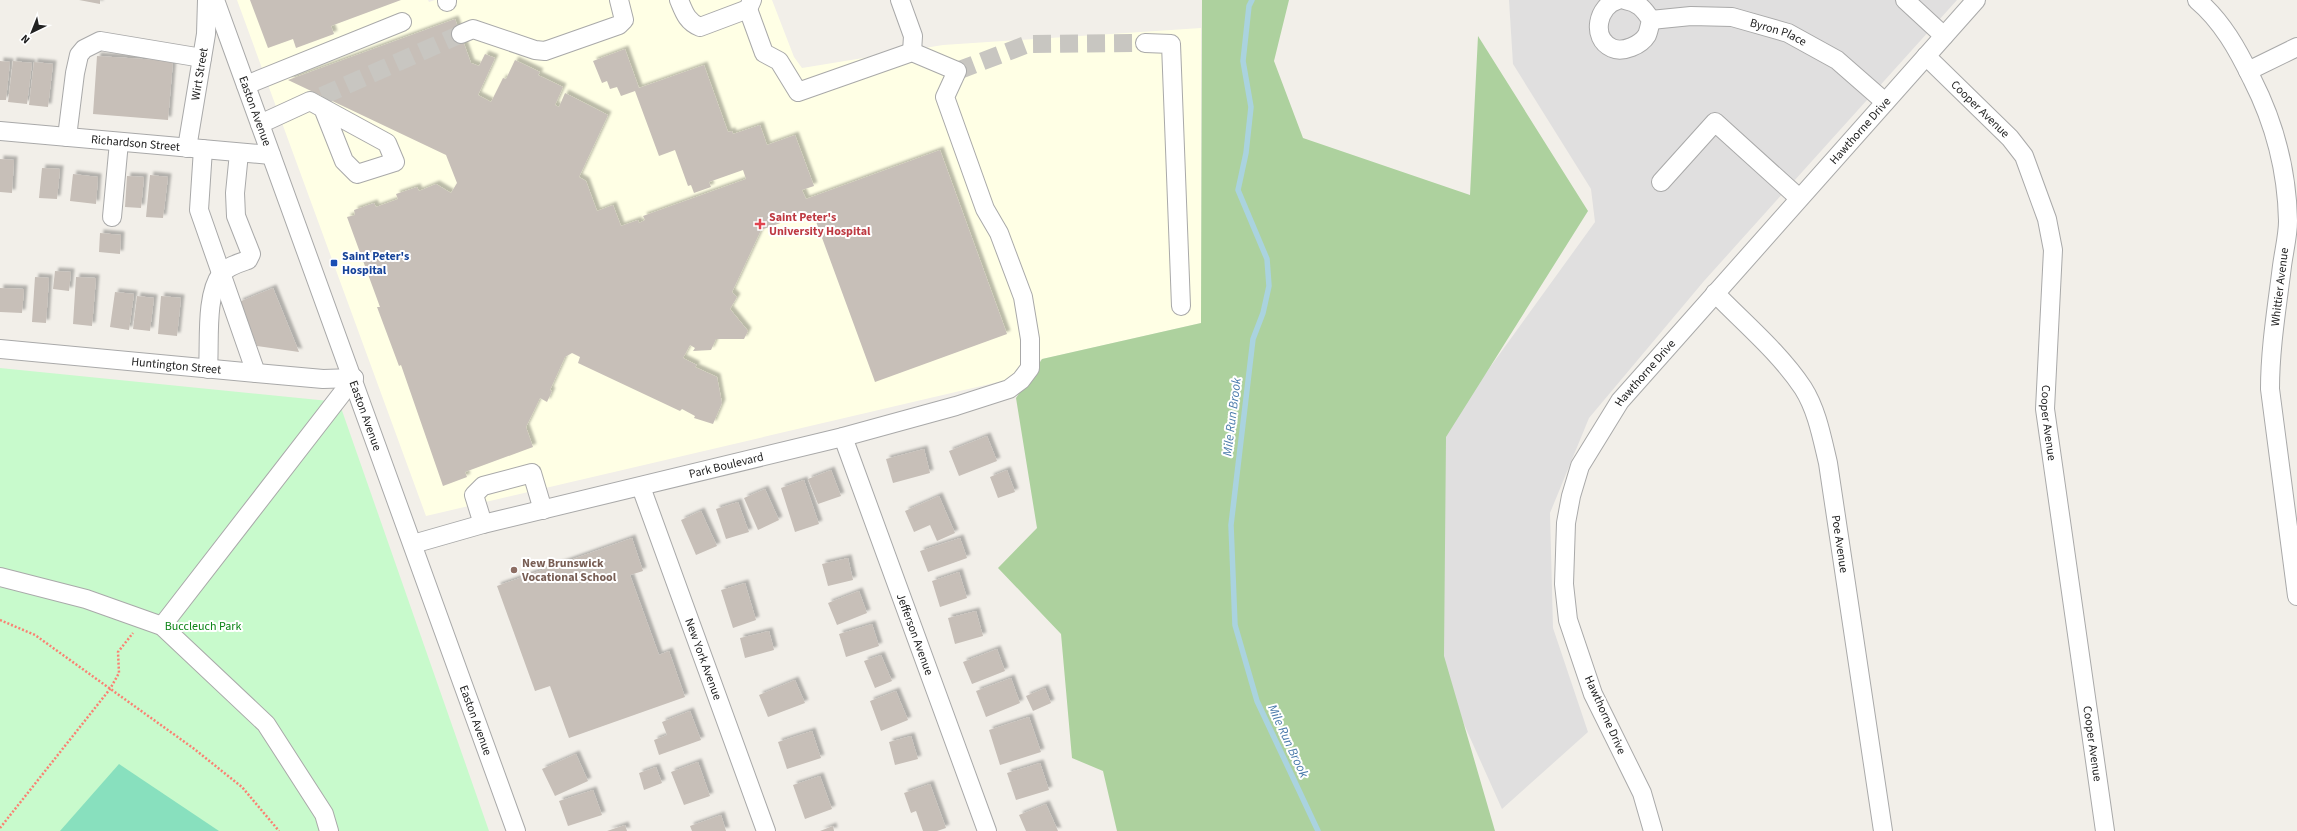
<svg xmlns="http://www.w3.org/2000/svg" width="2297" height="831" font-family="'Source Sans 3',sans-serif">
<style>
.residential{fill:#e0dfdf}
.education{fill:#ffffe5}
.forest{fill:#add19e}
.park{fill:#c8facc}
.pitch{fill:#88e0be}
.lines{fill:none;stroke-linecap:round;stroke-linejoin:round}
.stream{stroke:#aad3df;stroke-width:5.5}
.building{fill:#c7bfb8;filter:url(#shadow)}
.minor-tunnel{stroke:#c8c6c1;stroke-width:18;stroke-dasharray:18 9;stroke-linecap:butt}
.minor-casing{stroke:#a9a9a9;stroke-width:20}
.path{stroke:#fa8072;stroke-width:2.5;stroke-dasharray:2 2;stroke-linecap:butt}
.minor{stroke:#fff;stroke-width:18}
.health-dot{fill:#e0444e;stroke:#fff;stroke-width:1.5}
.transit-dot{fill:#1a4fb4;stroke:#fff;stroke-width:1.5}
.education-dot{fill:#8d6e63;stroke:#fff;stroke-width:1.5}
.labels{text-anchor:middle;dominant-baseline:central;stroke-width:4;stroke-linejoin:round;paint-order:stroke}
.street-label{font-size:12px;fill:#222;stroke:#fff}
.health-label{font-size:12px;font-weight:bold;fill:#be3a42;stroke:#fff;text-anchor:start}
.transit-label{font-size:12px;font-weight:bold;fill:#164399;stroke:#fff;text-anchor:start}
.education-label{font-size:12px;font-weight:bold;fill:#785e54;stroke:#fff;text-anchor:start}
.park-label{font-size:12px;fill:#0c8416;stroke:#fff}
.water-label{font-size:13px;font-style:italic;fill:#4a7aab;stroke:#fff}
</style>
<defs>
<filter id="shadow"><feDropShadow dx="3.5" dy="-3.5" stdDeviation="1" flood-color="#0004"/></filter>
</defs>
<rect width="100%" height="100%" fill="#f2efe9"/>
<path class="residential" d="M1509,0H1957L1704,281L1589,418L1550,513L1553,628L1588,732L1502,809L1433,655L1436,442L1595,222L1591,189L1513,64Z"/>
<path class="education" d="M237,0H428L429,2L435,0H772L794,57L802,68L943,45L1201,28V323L1042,359L1007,380L426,516Z"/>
<path class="forest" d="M1202,0H1289L1274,61L1303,138L1470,195L1478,36L1588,211L1446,437L1444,656L1495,831H1117L1103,771L1072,758L1061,634L998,568L1037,528L1016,398L1042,359L1201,323Z"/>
<path class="park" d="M0,368L339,402L489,831H0Z"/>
<path class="pitch" d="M119,764L219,831H60Z"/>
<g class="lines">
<path class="stream" d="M1252,0L1249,6L1243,61L1251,107L1246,153L1238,190L1267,259L1269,286L1263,313L1253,339L1231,525L1235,625L1257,701L1318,831"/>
</g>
<path class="building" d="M79,0H100V4Z
M250,0H401L331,26L334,34L296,48L293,39L268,48Z
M455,19L471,63L479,66L485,54L495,58L478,95L491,102L503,78L506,79L515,60L540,72L538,75L563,87L555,105L559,107L565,93L608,115L579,177L586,181L597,211L613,205L621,226L638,220L639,223L645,220L643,216L746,179L743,170L709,182L711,187L694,193L691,185L688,186L675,150L659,156L635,91L621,96L617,87L610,89L607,81L602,83L593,61L625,49L639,88L704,65L728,132L732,131L733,134L760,125L767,145L795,135L814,186L802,190L806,199L940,150L1007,334L875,382L814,216L809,217L808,213L761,230L732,292L737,297L730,309L748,331L744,339H716L711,350L693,351L695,348L690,345L683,358L697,365L695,367L717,377L722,403L713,424L694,418L695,416L682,409L680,411L578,363L580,357L572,353L565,357L550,390L552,391L547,402L540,398L526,427L533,447L465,472L467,477L443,486L401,365L399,366L377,307H380L347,217L355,215L354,210L374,203L376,207L398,199L396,194L417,187L419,191L436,184L451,193L457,183L446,155L288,80Z
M97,56L173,61L168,120L93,114Z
M0,61L10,62L6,100H0Z
M13,61L32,63L27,104L8,102Z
M34,62L53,64L48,107L29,105Z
M0,159L14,160L12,193L0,192Z
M42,168L60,169L57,199L39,198Z
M73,174L98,177L96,204L70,201Z
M150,175L168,177L163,218L146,217Z
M127,176L144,177L141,208L125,207Z
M100,233L121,235L120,254L99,252Z
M55,271L71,272L69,291L53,289Z
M35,277L49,278L46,323L32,322Z
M76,277L96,278L92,326L73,324Z
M0,288L24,289L22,313L0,312Z
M273,288L299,352L257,346L239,302Z
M115,292L134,294L129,330L110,327Z
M137,296L154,298L150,331L133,329Z
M161,296L181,298L177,336L158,334Z
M987,436L997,461L959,476L949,451Z
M924,449L930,473L893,483L886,459Z
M831,470L841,496L818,504L808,479Z
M1007,470L1015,492L998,498L990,477Z
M804,480L819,524L795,532L781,488Z
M765,489L779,520L758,530L744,498Z
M939,496L955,533L937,541L930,525L914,532L905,511Z
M738,502L749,532L726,539L716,509Z
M701,511L717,546L696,555L681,520Z
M632,538L643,571L630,575L659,655L669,651L685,697L569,738L550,686L535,691L497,586Z
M960,538L967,558L928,572L920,551Z
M848,558L853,580L828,586L822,564Z
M959,572L967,598L940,607L932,581Z
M745,583L756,620L733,628L721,590Z
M859,591L867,613L837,625L828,603Z
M976,611L983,636L955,644L948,618Z
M872,624L879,646L846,657L839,634Z
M769,631L774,650L745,658L740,638Z
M997,649L1005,671L972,684L963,662Z
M881,655L892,681L875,688L864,661Z
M1011,678L1020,703L986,717L976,691Z
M795,680L805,703L768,717L759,695Z
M1045,688L1051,703L1033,711L1026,696Z
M896,691L908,720L881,731L870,701Z
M690,711L701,740L659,755L654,740L667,735L662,722Z
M1029,717L1041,752L1000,765L989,730Z
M812,731L821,758L787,769L778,742Z
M911,736L918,759L895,765L889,742Z
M576,754L588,781L555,796L542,769Z
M698,762L710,796L684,805L671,772Z
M1040,763L1049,790L1016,800L1007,773Z
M656,767L662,783L644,790L639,773Z
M820,776L832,809L805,819L793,785Z
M930,784L946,828L937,831H923L916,811L911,813L904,793Z
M593,790L602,815L568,826L559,801Z
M1046,804L1058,831H1026L1019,815Z
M721,815L726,831H692L690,826Z
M625,825L627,831H607Z
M833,826L834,831H820Z"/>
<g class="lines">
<path class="minor-tunnel" d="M957,71L1028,44L1145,43
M322,96L461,34"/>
<g class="minor-casing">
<g id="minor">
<path id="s1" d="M215,0L516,831"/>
<path d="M447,0V2"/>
<path d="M679,0C684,12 687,22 700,27L748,9L752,0"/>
<path d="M900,0L913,36L912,52"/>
<path d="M1618,0C1598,5 1590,38 1612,48C1623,53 1641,45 1647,35C1649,30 1650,24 1651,20C1644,9 1638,2 1625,0"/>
<path d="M1905,0L1944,36"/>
<path d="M2197,0C2222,21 2238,50 2252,79C2275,124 2287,170 2288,221C2288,235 2284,251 2282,266C2277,307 2270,348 2270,389L2297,596"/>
<path id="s2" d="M1651,20L1691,16L1732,17L1788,33L1837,60L1885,102"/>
<path d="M461,34L473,29L535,50L545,51L619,25L624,20L619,0"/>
<path d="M1145,43L1171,44L1181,306"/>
<path id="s3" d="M1926,56L2010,138L2024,156L2047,219L2053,250L2045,409L2105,831"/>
<path d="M2248,71L2297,47"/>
<path d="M246,85L402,22"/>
<path d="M260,124L310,101L387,143L395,162L357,174L344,161L323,108"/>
<path id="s4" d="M0,131L271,155"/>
<path d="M67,137L75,73L79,55L84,49L100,41L202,58"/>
<path id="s5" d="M187,148L206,34L207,0"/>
<path d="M203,149L199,210L256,373"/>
<path d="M1661,182L1715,122L1799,198"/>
<path d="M112,217L119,142"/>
<path id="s6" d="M1715,293C1744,323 1779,352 1803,388C1817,410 1822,438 1828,463L1883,831"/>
<path id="s7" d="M0,349L256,373L323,379L354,378"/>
<path d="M208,369C210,342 205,296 221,274C228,266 239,263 248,260L251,254L236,216L235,193L239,153"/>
<path id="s8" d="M843,437L987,831"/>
<path id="s9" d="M641,487L766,831"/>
<path d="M483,524L474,495L483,486L532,473L543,510"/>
<path id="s10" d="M413,544L483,524L843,437L956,406L1009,389L1021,380L1030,368V339L1023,297L999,233L985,209L945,97L957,71L912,52L798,92L779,61L764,53L748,9"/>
<path d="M0,577L86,599L162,626L266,724L324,814L329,831"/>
<path d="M162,626L354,378"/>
<path id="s11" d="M1653,831L1642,793L1593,694L1568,620L1564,584L1566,523L1571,496L1580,466L1620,401L1976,0"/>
</g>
</g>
<path class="path" d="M0,620L35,635L193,748L242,787L279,831
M0,828L110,689L119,673L118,652L133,633"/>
<use href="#minor" class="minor"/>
</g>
<path class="health-dot" d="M758 218h4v4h4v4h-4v4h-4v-4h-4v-4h4z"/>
<rect class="transit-dot" x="330" y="259" width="8" height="8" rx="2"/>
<circle class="education-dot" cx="514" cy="570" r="4"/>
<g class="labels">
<g class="street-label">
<text stroke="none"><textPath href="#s2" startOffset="130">Byron Place</textPath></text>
<text stroke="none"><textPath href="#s5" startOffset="75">Wirt Street</textPath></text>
<text stroke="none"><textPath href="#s3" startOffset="76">Cooper Avenue</textPath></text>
<text stroke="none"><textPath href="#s1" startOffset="118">Easton Avenue</textPath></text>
<text stroke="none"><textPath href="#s11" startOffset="822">Hawthorne Drive</textPath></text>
<text stroke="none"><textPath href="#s4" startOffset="136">Richardson Street</textPath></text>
<text transform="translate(2280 287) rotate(-83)">Whittier Avenue</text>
<text stroke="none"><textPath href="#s7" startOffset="177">Huntington Street</textPath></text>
<text stroke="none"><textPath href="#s11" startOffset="498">Hawthorne Drive</textPath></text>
<text stroke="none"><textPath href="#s1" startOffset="442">Easton Avenue</textPath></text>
<text stroke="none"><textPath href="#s3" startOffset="412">Cooper Avenue</textPath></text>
<text stroke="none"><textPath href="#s10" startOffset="323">Park Boulevard</textPath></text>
<text stroke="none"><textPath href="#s6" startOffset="291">Poe Avenue</textPath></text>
<text stroke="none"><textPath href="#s8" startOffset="210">Jefferson Avenue</textPath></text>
<text stroke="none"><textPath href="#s9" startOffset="183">New York Avenue</textPath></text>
<text transform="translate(1605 715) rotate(66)">Hawthorne Drive</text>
<text stroke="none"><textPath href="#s1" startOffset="766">Easton Avenue</textPath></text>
<text stroke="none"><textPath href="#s3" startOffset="736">Cooper Avenue</textPath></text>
</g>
<g class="health-label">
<text x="769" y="217">Saint Peter's<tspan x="769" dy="14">University Hospital</tspan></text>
</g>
<g class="transit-label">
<text x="342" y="256">Saint Peter's<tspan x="342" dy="14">Hospital</tspan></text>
</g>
<g class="education-label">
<text x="522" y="563">New Brunswick<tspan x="522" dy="14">Vocational School</tspan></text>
</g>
<g class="park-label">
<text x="203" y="626">Buccleuch Park</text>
</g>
<g class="water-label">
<text transform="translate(1232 417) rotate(-83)">Mile Run Brook</text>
<text transform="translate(1288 741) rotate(65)">Mile Run Brook</text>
</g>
</g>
<g transform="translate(32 32) rotate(223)" stroke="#ffffff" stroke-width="3" paint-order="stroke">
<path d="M0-3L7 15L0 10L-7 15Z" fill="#222222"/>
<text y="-6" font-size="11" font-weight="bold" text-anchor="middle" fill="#222222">N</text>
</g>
</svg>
